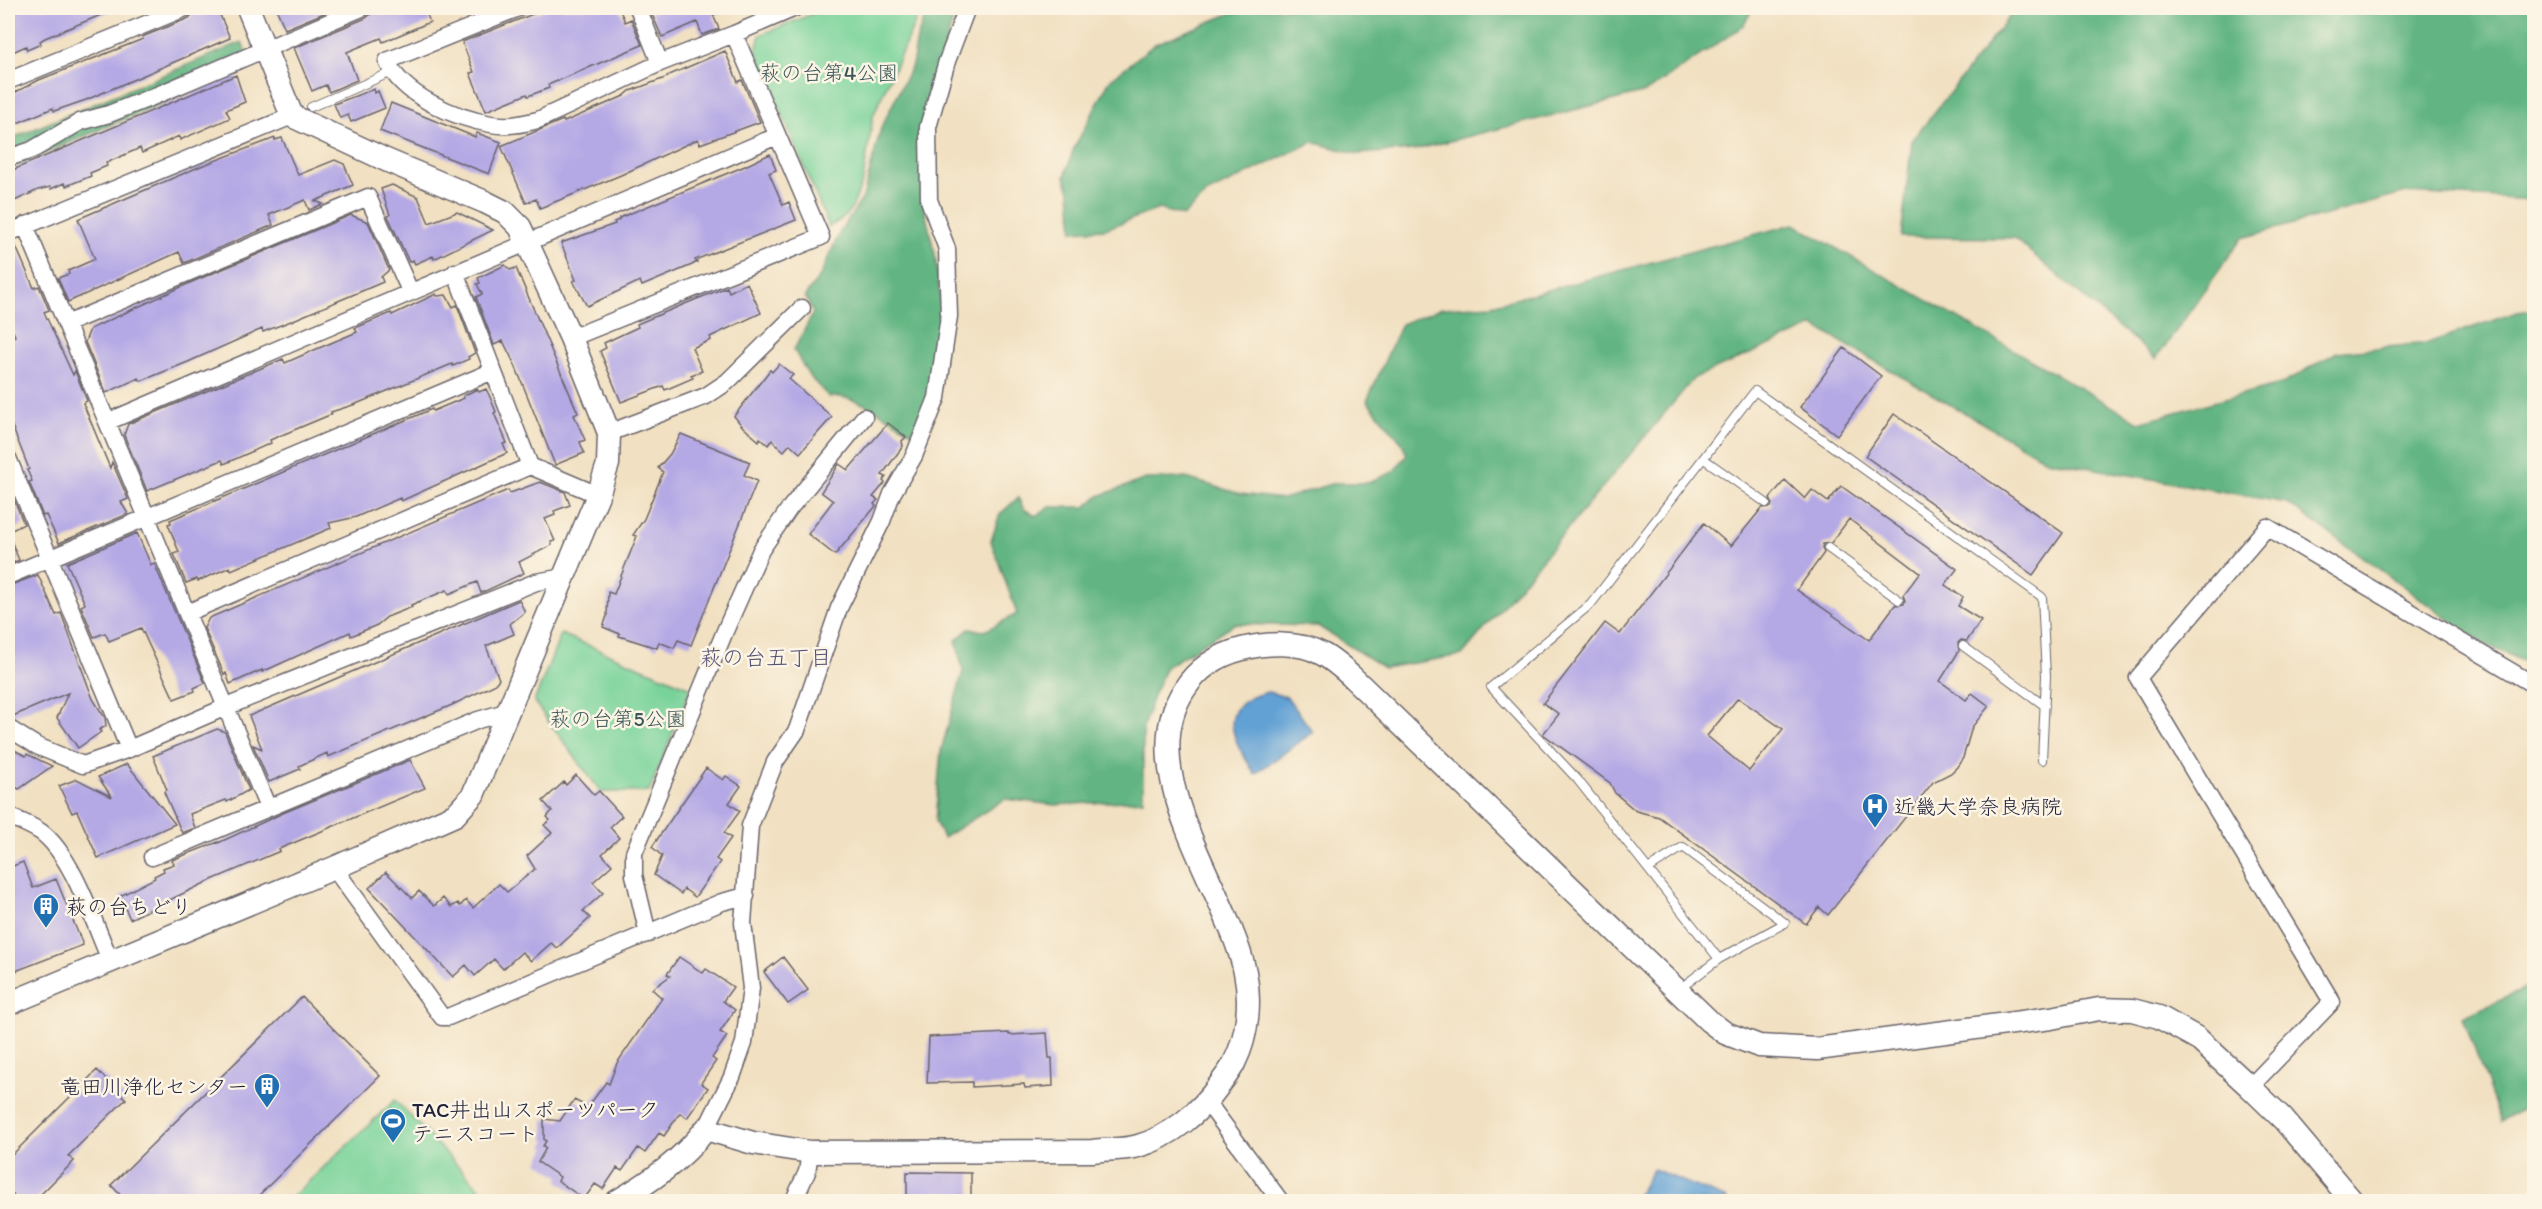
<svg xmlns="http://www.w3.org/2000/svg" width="2542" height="1209" font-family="Itim,'Klee One',sans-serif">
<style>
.green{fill:#78d39a;stroke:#4d7a6a;stroke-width:1.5}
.forest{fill:#62b582;stroke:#426c5e;stroke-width:1.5}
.water{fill:#62a1d4;stroke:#426288;stroke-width:1.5}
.building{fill:#b4a8e5;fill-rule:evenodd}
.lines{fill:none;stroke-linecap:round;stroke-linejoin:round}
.lane-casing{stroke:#6a646a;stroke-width:10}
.street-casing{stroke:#6a646a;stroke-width:19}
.secondary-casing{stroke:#6a646a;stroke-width:25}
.lane{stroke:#fff;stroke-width:8}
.street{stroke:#fff;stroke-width:16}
.secondary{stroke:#fff;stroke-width:22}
.labels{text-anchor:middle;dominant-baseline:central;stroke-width:5;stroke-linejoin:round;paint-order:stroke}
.park-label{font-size:21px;fill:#3c5758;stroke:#fcf5e5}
.poi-label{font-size:21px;fill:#22223b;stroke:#fcf5e5;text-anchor:start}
.neighbourhood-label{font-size:22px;fill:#555176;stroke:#fcf5e5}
</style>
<rect width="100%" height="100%" fill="#fcf5e5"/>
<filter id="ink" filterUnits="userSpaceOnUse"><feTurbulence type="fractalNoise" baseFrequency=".0167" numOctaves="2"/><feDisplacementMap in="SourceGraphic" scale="12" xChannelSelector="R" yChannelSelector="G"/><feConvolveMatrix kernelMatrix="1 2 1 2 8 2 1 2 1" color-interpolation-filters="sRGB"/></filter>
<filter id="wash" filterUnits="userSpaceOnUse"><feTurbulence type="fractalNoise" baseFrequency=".008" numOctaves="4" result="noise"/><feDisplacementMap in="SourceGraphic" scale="24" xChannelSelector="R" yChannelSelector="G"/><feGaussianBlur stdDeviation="1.35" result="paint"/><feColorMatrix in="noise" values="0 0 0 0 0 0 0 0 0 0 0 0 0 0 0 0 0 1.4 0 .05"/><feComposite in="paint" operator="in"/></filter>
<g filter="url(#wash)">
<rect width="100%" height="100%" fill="#f1e0c1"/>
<path class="green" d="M827,8H927L917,18L873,116L863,180L852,208L842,219L829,227L756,51L760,35Z
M561,634L691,688L649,792H601L534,702Z
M395,1100L480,1189L466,1201H288Z"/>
<path class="forest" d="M935,8H952L955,13L929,98L923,203L935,254L941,306L930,396L913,433C892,420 855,393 829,397L809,376L794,350L813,313L805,296L820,276L841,230L863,198L881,128L912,65L917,39L926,12Z
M1244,8H1753L1743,26L1646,92L1414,150L1358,154L1312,142L1206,194L1183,216L1159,209L1105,229L1073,231L1070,191L1065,177L1073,150L1110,80L1155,44Z
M2016,8H2534V200L2406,193L2242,238L2156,359L2014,238L1901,237L1912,141Z
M242,42L251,64L8,169V140Z
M1794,224L2139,422L2284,383L2337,352L2428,343L2517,312L2534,310V666L2484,644L2287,503L2046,460L1814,326L1694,378L1462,655L1384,668L1318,626L1234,624L1166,667L1153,696L1143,728V800L1055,805L1005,799L943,838L935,821L941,751L963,671L956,640L969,629L985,631L1017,614L991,541L1000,514L1018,498L1024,509L1036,516L1050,507H1085L1099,496L1146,479L1186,478L1241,494L1283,499L1334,483H1368L1393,472L1407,455L1402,443L1367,401L1401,324L1442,308L1492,305Z
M2534,985V1101L2501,1122L2463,1017Z"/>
<path class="water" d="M1268,692L1287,697L1313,732L1255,774C1233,740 1212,705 1268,692Z
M1653,1169L1727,1199L1726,1201H1634Z"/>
<g id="blocks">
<path class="building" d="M8,8H118L45,38L40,41L41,44L27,50L26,46L8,54Z
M203,8H217L230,38L86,100L54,111L53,108L8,127V96L39,80L143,39L142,37L189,18L195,11Z
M276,8H336L285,29Z
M372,8H424L430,22L383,42L381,38L347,52L357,80L329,92L326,85L312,91L294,48L366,18L371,14Z
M548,8H619L625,22L631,19L642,45L548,85L549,88L528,96L527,94L486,111L470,73L474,72L462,42Z
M659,8H730L713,15L719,29L702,35L697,22L662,37L651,12Z
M725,51L738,82L742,80L760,122L700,144L698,139L621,175L540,208L536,199L526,203L501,146L563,120L564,122L624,96L630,91L668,77L667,76Z
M236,75L245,102L226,110L230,118L180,140L179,136L142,153L140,148L106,163L107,166L90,173L91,176L66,186L64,183L51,189L50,187L38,190L8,204V172Z
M374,89L375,93L378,91L385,108L351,122L348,115L340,118L334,104Z
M391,103L475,137L477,133L501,142L489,174L380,131Z
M275,138V140L282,138L298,175L335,160L344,164L353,185L315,201L323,204L309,210L305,200L269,215L273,225L184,263L179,252L68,302L58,278L69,274L68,271L95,259L78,219L201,166Z
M770,154L776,170L769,173L783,205L789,202L796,220L695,260L697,262L692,265L642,286L640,281L587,306L573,281L576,280L561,243L615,224L614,222L619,220V218L745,166Z
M392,185L418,197L429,223L457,212L493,230L434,259L433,256L415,264L413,260L409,262L388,216L390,215L381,189Z
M351,215L368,222L389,270L381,277L383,282L291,321L263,332L262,329L188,362L141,381L139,378L106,393L85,342L90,329L192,282Z
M14,242L34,288L39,286L49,310L44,312L73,375L75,371L87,401L83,403L110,468L112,462L128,499L121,502L128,514L59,543L46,515L43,516L29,482L32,481L27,470L29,469L12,426L8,428V340L15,336L8,318V243Z
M505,265L510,270L516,268L578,413L574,415L585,440L580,442L584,453L555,465L515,365L503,341L494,345L476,297L482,294L477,284L480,283L478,278Z
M747,283L761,313L710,337L711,340L692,348L702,371L691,375L693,378L665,390L663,386L621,402L600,351L606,348L604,343L638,327L637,324L692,301L727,287L729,292Z
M436,294L437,296L446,295L453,307L457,305L475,353L468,357L469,359L453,366L452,364L356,404L331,412L332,414L270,440L271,443L224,464L222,460L147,491L124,435L128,424L283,359L285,363L319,348L357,332L355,328L391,313L392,315Z
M1844,348L1881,376L1837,435L1800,407Z
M779,364L793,375L789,379L832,417L800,453L790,444L784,451L772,440L768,445L760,438L759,441L743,427L734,416L770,370L772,372Z
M477,389L479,392L486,389L490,397L496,412L494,413L507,443L503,444L507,453L401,501L400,498L356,517L329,523L331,528L231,570L230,567L198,581L197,579L186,583L174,554L179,552L168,524L171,523L170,520L432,409L433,411L464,398L463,396Z
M1894,414L2063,533L2033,575L1865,456Z
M888,423L906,437L902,441L903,446L882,475L886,477L883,481L885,483L873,497L878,500L874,504L876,506L835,555L808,534L833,501L821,492L839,464L848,470Z
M681,434L750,462L744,475L757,481L691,645L678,640L674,648L659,642L657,648L619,636L620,634L603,627L607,616L608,592L614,594L623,571L637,536L633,535L644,519L663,472L658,468L670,454Z
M1785,480L1805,499L1812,490L1828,502L1841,486L1957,569L1945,585L1963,597L1958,606L1981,620L1967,641L1961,640L1958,643L1959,651L1940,681L1966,700L1972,693L1989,706L1972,727L1963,758L1957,767L1951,773L1933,782L1828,915L1819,907L1806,924L1659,817L1636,811L1615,793L1610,783L1543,734L1559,714L1543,703L1605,623L1620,634L1704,523L1731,546L1762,508L1771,507L1772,503L1770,498ZM1849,519L1920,573L1903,595L1905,600L1904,604L1895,605L1869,640L1797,590L1824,553L1822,548L1823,544L1831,543ZM1738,698L1783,729L1749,771L1707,736Z
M540,482L565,492L570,505L554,511L555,515L545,519L555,541L551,542L552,545L519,562L524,573L481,593L477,582L449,594L447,590L411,605L412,607L387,617L377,625L351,636L350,632L262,672V670L230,684L226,673L224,674L204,628L209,618L508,490L510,493Z
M8,490H10L24,524L8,532Z
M8,533L19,560L8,565Z
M137,533L151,565L154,563L205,683L194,688L195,691L174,699L141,628L109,641L105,633L94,637L81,606L85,604L67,563Z
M38,575L56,615L61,613L93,699L105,718L106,726L99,730L101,732L78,748L57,718L68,693L8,718V586Z
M519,600L525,612L510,624L514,634L486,646L499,679L494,685L452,705L328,757L327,753L299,766L300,769L269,782L253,745L262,749L249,716Z
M217,729L225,732L249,790L227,802L226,800L190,814L195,828L182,833L164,792L167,790L153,756Z
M8,747L26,756L27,754L52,766L19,789L8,783Z
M410,760L425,788L279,849L280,851L207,882L130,919L120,896L155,878L154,876L164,871L163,868L174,864L172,860L218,842V843L283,813Z
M127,764L175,824L98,858L77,811L72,813L59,786L77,779L112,797L98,777Z
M706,768L723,780L726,776L741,786L729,803L740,811L724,833L731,838L716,859L720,862L695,897L684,889L681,894L654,875L662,856L652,847Z
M576,775L594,795L599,791L622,816L610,827L619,838L602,854L612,865L593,882L603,893L583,911L590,918L557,948L551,943L531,961L522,952L503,969L494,959L475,976L466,965L453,977L369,888L386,872L412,898L419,891L434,906L443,898L451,907L458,903L460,906L466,900L473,908L499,884L507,892L535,869L527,856L552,833L544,825L550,820L547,817L552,811L543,801L564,782L566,785Z
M23,862L33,888L56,879L83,945L8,974V868Z
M679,957L703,973L706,969L733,987L723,1001L735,1010L720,1032L727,1036L712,1058L716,1061L701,1083L708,1088L687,1118L680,1113L664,1136L659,1133L645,1153L638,1148L622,1171L617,1168L603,1189L595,1184L584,1199L558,1181L560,1177L538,1162L546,1148L543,1146L546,1141L544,1140V1119L560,1121L574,1100L588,1107L606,1082L609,1084L617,1063L662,998L652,989L670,976L667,974Z
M783,957L808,990L788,1004L764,972Z
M302,997L380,1076L252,1202H127L111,1185Z
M1009,1033V1035L1047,1033L1049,1058H1052L1053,1086L1025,1088L1024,1084L972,1087V1082L927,1083L929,1037Z
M97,1070L126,1099L68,1156L74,1161L33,1202H20L8,1189V1159Z
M907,1172L971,1173V1202L907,1200Z"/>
</g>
</g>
<g filter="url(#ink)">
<use href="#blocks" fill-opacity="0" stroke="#6a646a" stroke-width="1.5"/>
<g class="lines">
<g class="lane-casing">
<path id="lane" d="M311,107L392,72
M1704,459L1766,503
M1828,548L1899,600
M1963,646L2045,706
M1648,869L1683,847L1785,923L1719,959
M1678,990L1719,959L1577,779L1491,687L1591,604L1755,391L2042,597L2046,676L2042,760"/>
</g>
<g class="street-casing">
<path id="street" d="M518,8L387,61C402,96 456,118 491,124C507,127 522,124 538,120L660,63L734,34
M638,8L660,63
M8,81L185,8
M8,158L32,150L80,122L109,114L157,95L362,8
M25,225L268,808
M8,233L292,116
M455,272L530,466L598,495
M66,324L368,197L410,291
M571,338L821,237L734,34L795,8
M107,422L777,136
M609,433L706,396L727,382L802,308
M8,458L129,749
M8,576L493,371
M187,613L530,466
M8,728L37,746L83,765L129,749L226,707L536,582L564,577
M8,815C18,821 31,825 41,832C72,854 95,926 111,962
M152,857L478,720L509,711
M334,868L442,1017H448L722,902L746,896
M648,934L634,875V853L725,631L761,550L789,509L864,417
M2250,1087L2332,1002L2138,678L2267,527L2534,685
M1207,1102L1281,1202
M706,1129L732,1077L744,1043L751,988L743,923L750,826L775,762L797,730L839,608L882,521L892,494L914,456L937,398L949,316L947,249L929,200L928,127L947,61L967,8
M793,1202L807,1172L810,1152"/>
</g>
<g class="secondary-casing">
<path id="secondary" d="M8,1004L334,868L455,815L473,795L598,495L608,464L609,433L571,338L520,227L505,212L485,202L386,160L292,116L248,8
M616,1202C650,1182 682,1160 706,1129L753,1143L810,1152L1093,1151C1108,1149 1124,1150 1138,1146C1171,1137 1201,1111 1220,1084C1225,1077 1232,1069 1235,1061C1248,1035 1251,1000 1245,972C1227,889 1131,772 1184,690C1197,669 1218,655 1242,649C1266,643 1299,641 1322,654C1332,659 1342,668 1351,676L1709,1021L1725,1033L1759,1046L1817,1049L2051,1018L2099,1009L2132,1010L2159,1017L2197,1038L2250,1087L2283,1119L2353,1202"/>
</g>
<use href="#lane" class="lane"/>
<use href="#street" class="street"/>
<use href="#secondary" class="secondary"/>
</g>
</g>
<defs>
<g id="hospital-pin" transform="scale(1.35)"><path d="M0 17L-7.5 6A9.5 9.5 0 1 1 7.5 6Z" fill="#1f6fb2" stroke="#fcf5e5"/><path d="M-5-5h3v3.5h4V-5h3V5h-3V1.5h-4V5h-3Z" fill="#fff"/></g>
<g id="building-pin" transform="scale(1.35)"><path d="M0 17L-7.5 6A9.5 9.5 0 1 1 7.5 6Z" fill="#1f6fb2" stroke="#fcf5e5"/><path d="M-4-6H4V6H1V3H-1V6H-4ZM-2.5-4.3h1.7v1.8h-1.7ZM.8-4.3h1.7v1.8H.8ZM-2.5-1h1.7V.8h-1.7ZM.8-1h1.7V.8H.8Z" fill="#fff"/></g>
<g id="stadium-pin" transform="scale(1.35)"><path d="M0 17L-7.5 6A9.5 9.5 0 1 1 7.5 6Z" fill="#1f6fb2" stroke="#fcf5e5"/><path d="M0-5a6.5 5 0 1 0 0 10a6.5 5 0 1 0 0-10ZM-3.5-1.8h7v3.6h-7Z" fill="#fff"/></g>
</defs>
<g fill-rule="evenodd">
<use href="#hospital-pin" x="1875" y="806"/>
<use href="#building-pin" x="46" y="906"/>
<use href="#building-pin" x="267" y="1086"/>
<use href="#stadium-pin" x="393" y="1121"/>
</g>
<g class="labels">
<g class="park-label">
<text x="829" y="72">萩の台第4公園</text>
<text x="618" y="718">萩の台第5公園</text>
</g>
<g class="poi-label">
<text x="1894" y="806">近畿大学奈良病院</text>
<text x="66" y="906">萩の台ちどり</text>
<text x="248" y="1086" text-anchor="end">竜田川浄化センター</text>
<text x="412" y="1109">TAC井出山スポーツパーク<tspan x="412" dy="24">テニスコート</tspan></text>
</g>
<g class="neighbourhood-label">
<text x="766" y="657">萩の台五丁目</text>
</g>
</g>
<rect width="2542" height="1209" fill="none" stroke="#fcf5e5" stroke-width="30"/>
</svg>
